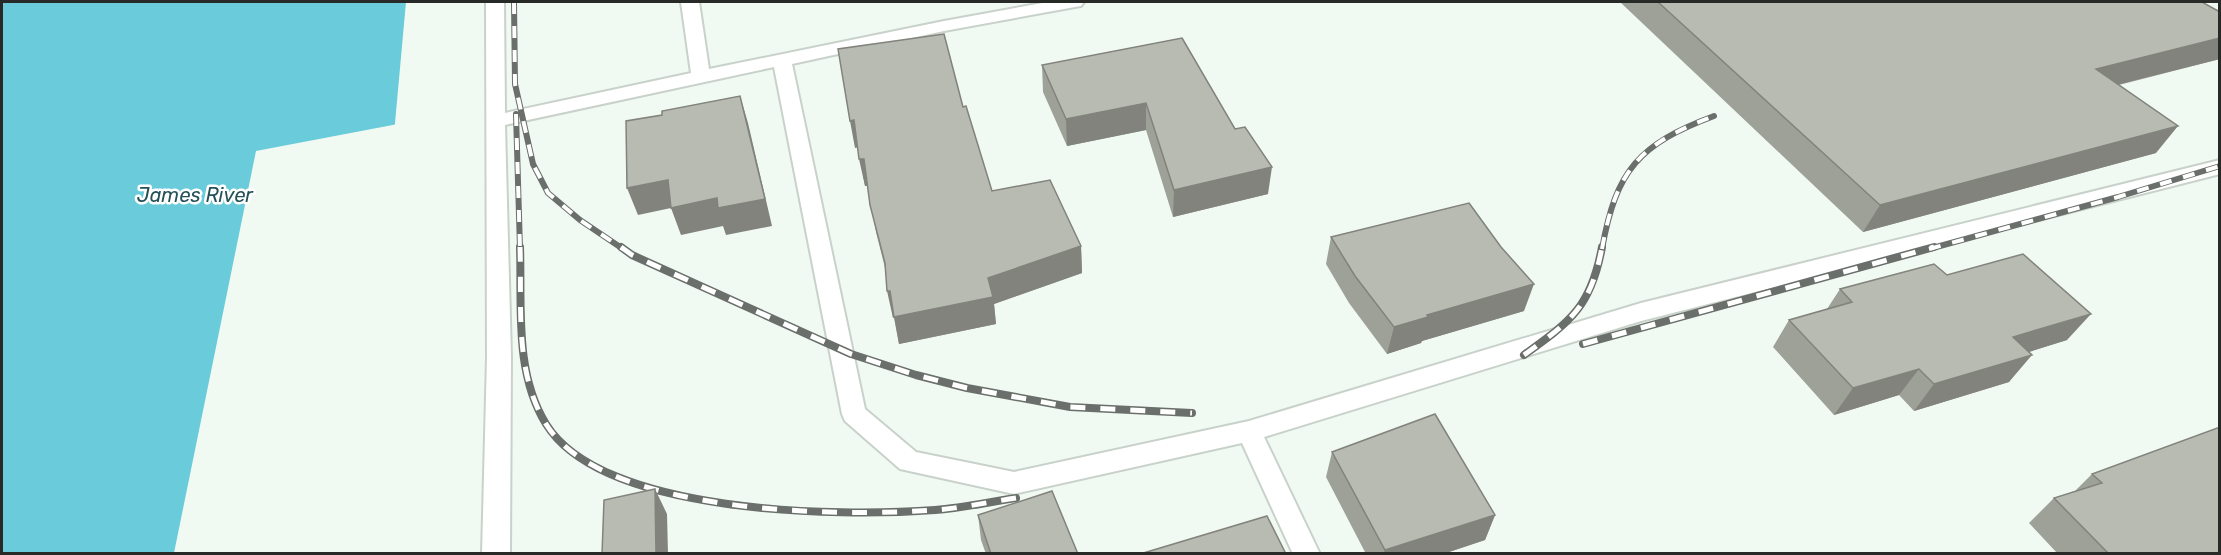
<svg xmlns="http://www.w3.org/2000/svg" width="2221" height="555" font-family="Rubik,sans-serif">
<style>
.water{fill:#6accda}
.pier{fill:#f1faf2}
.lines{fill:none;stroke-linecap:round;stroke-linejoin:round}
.lane-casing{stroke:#c9d2ca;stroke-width:4}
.lane{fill:#fff;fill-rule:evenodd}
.rail-far1-casing{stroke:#6a6f6b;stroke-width:6}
.rail-casing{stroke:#6a6f6b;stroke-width:8}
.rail-far1{stroke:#fff;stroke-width:4;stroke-dasharray:12;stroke-linecap:butt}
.rail{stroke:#fff;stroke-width:5;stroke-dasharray:15;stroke-linecap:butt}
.wall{fill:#9ea198}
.shaded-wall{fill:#81837c}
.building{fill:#b8bbb1;stroke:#81837c;stroke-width:1.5}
.labels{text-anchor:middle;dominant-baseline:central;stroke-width:5;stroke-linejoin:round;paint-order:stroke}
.water-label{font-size:20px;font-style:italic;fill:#255158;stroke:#fff}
</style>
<rect width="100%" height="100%" fill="#f1faf2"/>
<path class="water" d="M2,2H406L356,553H2Z"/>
<path class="pier" d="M398,124L359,554L174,553L256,151Z"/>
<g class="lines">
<g class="lane-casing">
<path id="lane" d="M486,2H504L505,113L691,73L681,2H699L709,69L944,21L1048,2H1084L1081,6L1075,7L944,31L792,64L865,409L916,452L1014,472L1249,421L1641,303L2220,160V174L1641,321L1264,437L1320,554H1293L1242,443L1014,494L900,469L845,421L842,414L774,67L505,125L511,357L510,554H482L487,357Z"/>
</g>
<use href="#lane" class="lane"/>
<g class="rail-far1-casing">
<path id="rail-far1" d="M514,2L515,84L533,164L548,193L580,220L623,249
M516,114L520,249
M1602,249C1616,170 1639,144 1714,116
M1929,249L2118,197L2220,166"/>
</g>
<g class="rail-casing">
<path id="rail" d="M520,247C522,306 514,372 546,424C602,515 840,517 935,510C962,508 989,502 1016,498
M621,247L632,255L851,354L916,375L967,388L1070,407L1192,413
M1583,344L1934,247
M1524,355C1571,321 1591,307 1602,247"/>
</g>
<use href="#rail-far1" class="rail-far1"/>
<use href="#rail" class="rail"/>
</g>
<path class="wall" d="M1620,2H2202L2220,12V59L2119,85L2156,153L1863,232Z
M1182,38L1268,194L1173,217L1146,130L1067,146L1043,92L1042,65Z
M963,107L992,191L1081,246L1082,273L994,304L996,324L899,344L894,317L893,318L886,272L876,232L868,186H865L858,147L855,148Z
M1331,237L1524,311L1422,341L1421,343L1387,354L1349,303L1326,264Z
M1947,275L2067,340L2028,352L2009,382L1914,411L1899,395L1834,415L1773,347L1789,320L1827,309L1840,289Z
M1332,452L1495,515L1485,540L1443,554H1366L1326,477Z
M2092,474L2220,554H2058L2029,523L2054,498L2075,491Z
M978,515L1078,554H986L981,540Z"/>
<path class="shaded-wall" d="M2220,38V59L2076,95L2096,69Z
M740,96L748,123L772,226L726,235L723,226L681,235L671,208L638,215L627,188L668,180L717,198Z
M1146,103V130L1067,146L1066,119Z
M854,120L859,147L855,148L850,121Z
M2178,126L2156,153L1863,232L1880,205Z
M859,159H864L869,185L865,186Z
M1272,167L1268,194L1173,217L1174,190Z
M1081,246L1082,273L994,304L996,324L899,344L894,317L893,318L887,291Z
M1534,284L1524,311L1422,341L1421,343L1387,354L1394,327L1427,315Z
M2091,314L2067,340L1991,364L2013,337Z
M2032,355L2009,382L1914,411L1934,384Z
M1919,369L1899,395L1834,415L1853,388Z
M655,489L667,514L668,554H656Z
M1495,515L1485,540L1443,554H1383L1385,550Z"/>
<path class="building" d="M1658,2H2202L2220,12V38L2096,69L2178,126L1880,205Z
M944,34L963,107L966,106L992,191L1050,180L1081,246L988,278L993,297L894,317L890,291H887L885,263L870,205L864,159H859L854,120L850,121L838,49Z
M1182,38L1235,129L1245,127L1272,167L1174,190L1146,103L1066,119L1042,65Z
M740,96L765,199L718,208L717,198L671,208L668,180L627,188L626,121L662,115V111Z
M1469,203L1501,247L1534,284L1427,315L1428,317L1394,327L1355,276L1331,237Z
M2023,254L2091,314L2013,337L2032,355L1934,384L1919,369L1853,388L1789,320L1852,302L1840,289L1934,264L1947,275Z
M1435,414L1495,515L1385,550L1332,452Z
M2220,427V554H2109L2054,498L2102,483L2092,474Z
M655,489L656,554H602L604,500Z
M1052,491L1078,554H991L978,515Z
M1267,516L1286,554H1140Z"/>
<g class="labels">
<g class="water-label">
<text x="195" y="195">James River</text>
</g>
</g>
<rect width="2221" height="555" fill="none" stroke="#272a27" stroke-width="6"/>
</svg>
